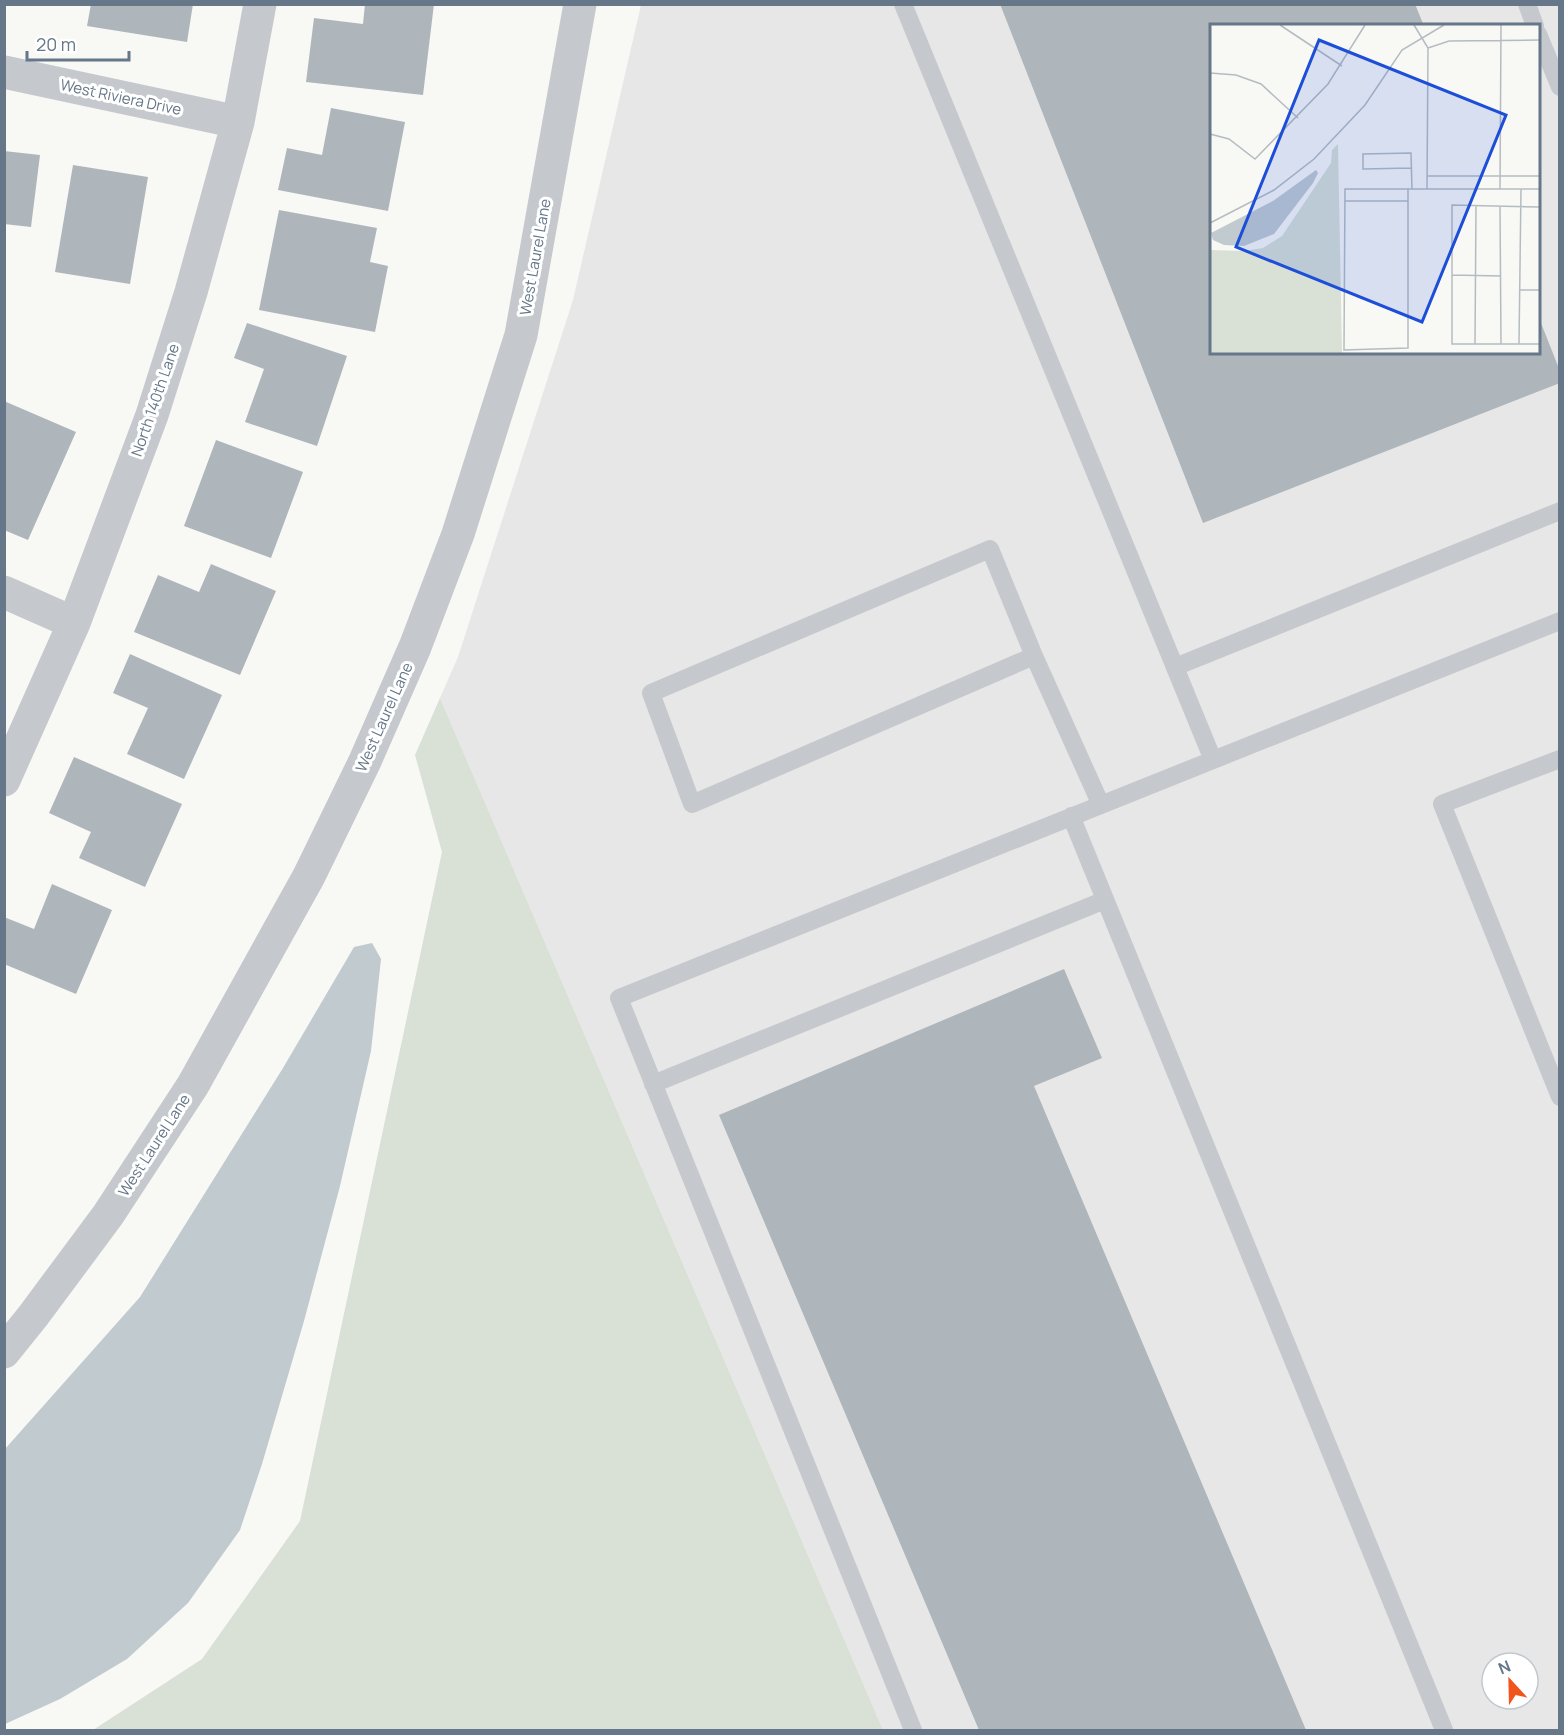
<svg xmlns="http://www.w3.org/2000/svg" width="1564" height="1735" font-family="Manrope,sans-serif">
<style>
.built{fill:#e6e7e6;fill-rule:evenodd}
.green{fill:#d9e0d6}
.water{fill:#c0cacf}
.building{fill:#aeb6bc}
.lines{fill:none;stroke-linecap:round;stroke-linejoin:round}
.service{stroke:#c5c9cd;stroke-width:18}
.minor{stroke:#c5c9cd;stroke-width:33}
.labels{text-anchor:middle;dominant-baseline:central;stroke-width:6;stroke-linejoin:round;paint-order:stroke}
.street-label{font-size:15px;fill:#657788;stroke:#fff}
.inset-road{fill:none;stroke:#b4bcc2;stroke-width:1.5}
.view{fill:#1d4ed8;fill-opacity:0.15;stroke:#1d4ed8;stroke-width:3}
.inset-edge{fill:none;stroke:#657788;stroke-width:3}
</style>
<rect width="100%" height="100%" fill="#f8f8f5"/>
<path class="built" d="M641,5H1559V1730H883L440,698L458,657L573,300ZM1212,26H1538V352H1212ZM1492,1663H1528V1699H1492Z"/>
<path class="green" d="M440,698L883,1730H93L202,1659L300,1521L442,852L415,755Z"/>
<path class="water" d="M372,943L381,959L371,1051L340,1186L304,1321L262,1464L240,1530L188,1603L127,1659L60,1699L5,1724V1449L140,1297L283,1068L354,947Z"/>
<path class="building" d="M91,4H193L187,42L87,26Z
M365,4H434L423,95L306,82L314,18L363,24Z
M1000,4H1415L1424,26H1212V352H1538L1539,318L1560,371V383L1203,523Z
M331,108L405,122L388,211L278,190L287,148L322,155Z
M4,151L40,155L31,227L4,224Z
M73,165L148,177L130,284L55,272Z
M279,210L377,228L370,262L388,266L375,332L259,310Z
M247,323L347,356L317,446L245,422L264,369L234,358Z
M4,401L76,432L28,540L4,530Z
M216,440L303,472L271,558L184,526Z
M211,564L276,591L240,675L134,632L158,575L199,592Z
M130,654L222,695L184,779L127,754L148,708L113,693Z
M74,757L182,804L145,887L79,858L91,832L49,813Z
M52,884L112,910L76,994L4,964V917L34,929Z
M1064,969L1102,1058L1034,1086L1306,1730H979L719,1115Z"/>
<g class="lines">
<path class="service" d="M903,4L1213,760
M1527,4L1535,26
M1538,34L1560,87
M1034,656L692,804L651,693L990,549L1034,656L1101,805
M1175,667L1560,511
M1560,759L1442,804L1560,1097
M1071,816L1444,1730
M653,1084L1105,900
M913,1730L619,998L1560,621"/>
<path class="minor" d="M4,72L238,122
M4,592L74,623
M4,780L74,623L152,415L191,292L238,122L260,4
M4,1352L33,1316L108,1215L193,1085L309,876L365,761L415,647L458,534L521,335L580,4"/>
</g>
<g class="labels">
<g class="street-label">
<text transform="translate(121 97) rotate(12)">West Riviera Drive</text>
<text transform="translate(535 257) rotate(-80)">West Laurel Lane</text>
<text transform="translate(155 400) rotate(-71)">North 140th Lane</text>
<text transform="translate(384 717) rotate(-66)">West Laurel Lane</text>
<text transform="translate(154 1145) rotate(-57)">West Laurel Lane</text>
</g>
</g>
<g transform="translate(1210 24)">
<rect width="330" height="330" fill="#f8f8f5"/>
<path d="M128,120L132,329H0V226L34,227L53,224L72,212L121,139L122,126Z" fill="#d9e0d6"/>
<path d="M106,146L108,149L103,159L64,210L34,222L14,221L3,216L1,209L63,177Z" fill="#c0cacf"/>
<path class="inset-road" d="M70,1L132,42M204,1L218,24L217,165M218,24L239,17L330,16M0,49L26,51L51,60L88,94M0,110L19,115L45,135L48,132L118,60L155,1M201,144L153,145V130L201,129L202,165M217,152H330M198,165V324L134,326L135,165H330M290,165L291,1M135,177H198M290,182L291,320M330,183L242,181V320H330M0,199L64,166L104,135L155,81L192,26L234,1M242,251L291,252M309,266H330M265,320L266,182M309,320L311,165"/>
<path class="view" d="M109,16L296,91L212,298L26,223Z"/>
<rect width="330" height="330" class="inset-edge"/>
</g>
<rect width="1564" height="1735" fill="none" stroke="#657788" stroke-width="12"/>
<g transform="translate(1510 1681) rotate(338)"><circle r="28" fill="#ffffff" stroke="#c1c9cf" stroke-width="1.5"/>
<path d="M0-4.5L10 22L0 15L-10 22Z" fill="#f1541c"/>
<text y="-9" font-size="16" font-weight="bold" text-anchor="middle" fill="#657788">N</text>
</g>
<path d="M27 51v9h102v-9" fill="none" stroke="#657788" stroke-width="3"/>
<text x="36" y="51" font-size="18" fill="#657788" stroke="#ffffff" stroke-width="4.5" paint-order="stroke">20 m</text>
</svg>
